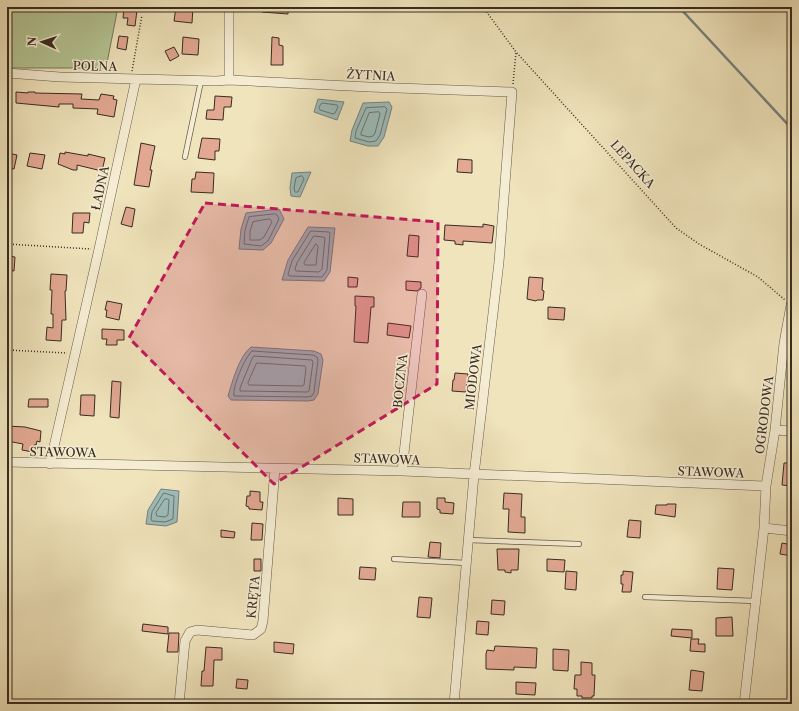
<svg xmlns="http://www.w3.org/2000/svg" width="799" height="711" font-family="'Libre Caslon Text',serif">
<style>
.green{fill:#b5c594;stroke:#76785a}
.water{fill:#9dbcba;stroke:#75827d}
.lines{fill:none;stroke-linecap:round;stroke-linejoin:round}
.shore{stroke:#6a746e;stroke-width:1}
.stream{stroke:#75827d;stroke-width:2.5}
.building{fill:#e2a892;stroke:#382c21}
.service-casing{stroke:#665a48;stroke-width:6}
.minor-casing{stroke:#665a48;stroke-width:10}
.path{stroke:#382c21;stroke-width:1.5;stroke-dasharray:1 2;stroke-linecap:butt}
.service{stroke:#f5edd3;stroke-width:4.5}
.minor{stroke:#f5edd3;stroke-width:9}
.marked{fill:#c2185b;fill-opacity:0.2;stroke:#c2185b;stroke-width:3;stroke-dasharray:8 5;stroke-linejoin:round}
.labels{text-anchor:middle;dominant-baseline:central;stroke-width:3;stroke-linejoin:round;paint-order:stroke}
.street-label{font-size:12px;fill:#382c21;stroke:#f5edd3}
</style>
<rect width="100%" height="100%" fill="#f0e4bc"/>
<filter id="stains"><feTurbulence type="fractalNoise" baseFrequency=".005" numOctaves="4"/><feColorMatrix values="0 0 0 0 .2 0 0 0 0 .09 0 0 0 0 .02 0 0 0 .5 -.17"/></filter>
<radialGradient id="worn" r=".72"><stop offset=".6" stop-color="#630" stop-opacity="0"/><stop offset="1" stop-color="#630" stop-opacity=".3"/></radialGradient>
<path class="green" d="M12,7H118L106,68H7V24Z"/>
<path class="water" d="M318,99L344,102L337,120L314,112Z
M389,102L392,107L384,137L378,146H368L350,141L352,130L363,103Z
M311,172L300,197L291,196L290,188L292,173Z
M279,209L284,219L271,243L263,250L239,249L241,229L246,213Z
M308,227L335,228L330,272L324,281L282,280L288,260Z
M251,347L314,351L321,354L323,360L318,394L314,400L308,401L231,400L228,396C232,383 239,356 251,347Z
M161,489L179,491L177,522L166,526L146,524L148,510Z"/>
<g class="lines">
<path class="shore" d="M322,103L337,105L338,107L335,113L333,114L320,110L319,108Z
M385,107L387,109L380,135L376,141L369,142L355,138L356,131L366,108Z
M379,112L380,114L375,133L373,136L369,137L361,135V133L369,113Z
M302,176L304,179L298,192H295L294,188L296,178Z
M275,214L277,215L279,219L268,241L261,246L244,244L245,230L249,217Z
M270,219L272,222L264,237L260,240H250V231L253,222Z
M311,231L329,232L330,233L327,270L322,277L289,276L288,274L292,261Z
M314,236L323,237L325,238L322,269L319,272L296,271L295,269L297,263Z
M316,244L318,246L316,265H305L304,263Z
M252,351L313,355L317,357L318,360L314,392L312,396L307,397L234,396C232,387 245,357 252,351Z
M254,356L312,360L313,362L309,391L307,392L240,391V388L251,361Z
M257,363L305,366L306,368L304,385L302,386L249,385L248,383Z
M164,493L174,496L173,519L165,522L152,521L151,519L152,512Z
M165,499H168L169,500L168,515L165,517L157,516L156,513Z"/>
<path class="stream" d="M679,7L792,129"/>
</g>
<path class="building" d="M176,7H193L192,23L174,21Z
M262,7H288V14L262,12Z
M124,8L137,10L135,26L127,25L128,18H123Z
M119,36L128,37L126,50L117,48Z
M183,37L199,39L198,55L182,54Z
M272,37L279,38V45L283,46V65H271Z
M174,47L179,56L170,61L165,51Z
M16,92L28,93V92H35V93L82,94L81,99L99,100L101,94L114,96L113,99L117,100L114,117L97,114L98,109L73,108V104H59V107L16,103Z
M215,96L232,97L231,107H224L223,120L206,119L207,110H214Z
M202,138L220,139L219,151H215V160L198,158Z
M141,143L155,146L150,170H152L149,187L134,185Z
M65,152L88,156V154L105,158L102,171L77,165V170H73L58,164L60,153L65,154Z
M7,153L17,155L14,169L7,168Z
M30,153L45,155L42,169L27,166Z
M458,159L472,160V173L457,172Z
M196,172L214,173L213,193L191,192L192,179H195Z
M126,207L135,209L132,227L121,224Z
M73,213H90L89,223L84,222L83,233H72Z
M483,224L494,226L492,243L463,241V245L455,244V241L444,240L445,225L483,227Z
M409,235L419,236L418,257L407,256Z
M7,256L15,257L14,271L7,270Z
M51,274L67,275L66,291H65L66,320H62L61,341L46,340L47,327L53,328V314H51L52,290H50Z
M348,277L358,278L357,287H348Z
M529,277L543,278L542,290L544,291L543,300H537L536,301L527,299Z
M406,281L421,282V288L417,291L406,290Z
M355,296L374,297V307H371L368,343L354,342L356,306H355Z
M107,301L122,304L119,320L106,317L107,310H105Z
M548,307L565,308L564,320L548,319Z
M388,323L411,326L409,338L387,335Z
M102,329L124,330V340H117V345H106L107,339H102Z
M455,373L468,374L466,392L452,391L453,380H454Z
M112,381L121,382L119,418L110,417Z
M81,395H95L94,416L80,415Z
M29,399H48V407H28Z
M7,426L25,427L41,431L40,442L37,441L36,445H34L33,452L22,450L23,444L7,441Z
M784,463H792V486L782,485Z
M250,491L260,492V502H263L262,510L249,509V507L246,506L247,496H250Z
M504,493L522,494L521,517H525V533L508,532L509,509H503Z
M338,498L353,499V515H338Z
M437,498H445V502L454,503L453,514L440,513V510L437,509Z
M403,502H420V517H402Z
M667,504H676L675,517L655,514L656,505H667Z
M629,520L641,521L640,538L627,537Z
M252,523L263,524L262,540H251Z
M221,530L235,532L234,538L221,537Z
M430,542L441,543L440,558L428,557Z
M782,543L792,545V556L780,554Z
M497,549H519L518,570H511V573L505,572V570H498Z
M254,559H261V571H254Z
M547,559L565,560L564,572L547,571Z
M360,567L376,568L375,580L359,579Z
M718,568L734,569L732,590L717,589Z
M566,571L577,572L576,590L565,589Z
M623,571L633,572L631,592H622L623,584H621V575H623Z
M419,597L432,598L430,618L417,617Z
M492,600L505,601L504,615L491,614Z
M732,617L733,636H716V618Z
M477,621L489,622L488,635L476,634Z
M143,624L168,627V634L142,631Z
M672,629L692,630V638L671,636Z
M169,633H179L178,652H167Z
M691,639H699L698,644H705V652L690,651Z
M274,642L294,644L293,654L274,652Z
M495,646L537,648L536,668L514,667V670L486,669V654L487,650L494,651Z
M206,647L222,648V660H214L213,686H201L202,671H204Z
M553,649L569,650L568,671L553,670Z
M581,662L592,663V675H595L594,696H592V698H582V696H577V689H574L575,675H581Z
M691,670L704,672L702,691L689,690Z
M237,679L248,680L247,689L236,688Z
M516,682L536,683L535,695L516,694Z"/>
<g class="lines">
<g class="service-casing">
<path id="service" d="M185,157L201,81
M468,540L579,544
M394,559L466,563
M645,597L756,601"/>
</g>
<g class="minor-casing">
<path id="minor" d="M229,7V80
M7,73L60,77L216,81L229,80L369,87L512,92L499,262L474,475L454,704
M775,430L792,431
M7,462L402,471L766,486
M50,464L99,249L136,79
M402,471L422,294
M764,528L792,531
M179,704L185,641L190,632L197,630L253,635L261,629L263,621L275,468
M744,704L764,528L766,486L775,430L784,343L791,305H792"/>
</g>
<path class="path" d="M483,7L516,52L676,228L699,244L758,277L785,300
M132,71L142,15
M513,84L516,52
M7,244L91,249
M7,350L67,353"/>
<use href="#service" class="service"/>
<use href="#minor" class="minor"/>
</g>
<path class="marked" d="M205,203L438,222L437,384L274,484L129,338Z"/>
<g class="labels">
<g class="street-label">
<text transform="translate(95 66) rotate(1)">POLNA</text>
<text transform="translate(371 75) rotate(3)">ŻYTNIA</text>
<text transform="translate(633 164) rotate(48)">LEPACKA</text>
<text transform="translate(100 188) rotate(-78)">ŁADNA</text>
<text transform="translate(473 377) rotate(-83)">MIODOWA</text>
<text transform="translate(400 381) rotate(-84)">BOCZNA</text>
<text transform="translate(764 415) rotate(-83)">OGRODOWA</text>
<text transform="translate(63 452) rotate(1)">STAWOWA</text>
<text transform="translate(387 459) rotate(2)">STAWOWA</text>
<text transform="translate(711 472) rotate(2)">STAWOWA</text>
<text transform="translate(253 597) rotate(-84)">KRĘTA</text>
</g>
</g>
<rect width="799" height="711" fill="none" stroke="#f0e4bc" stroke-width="24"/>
<rect x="8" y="8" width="783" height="695" fill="none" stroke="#382c21" stroke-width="2"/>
<rect x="12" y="12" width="775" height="687" fill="none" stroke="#382c21"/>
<g transform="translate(42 42) rotate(273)" stroke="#f5edd3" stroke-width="3" paint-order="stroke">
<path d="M0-3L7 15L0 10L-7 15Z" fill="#382c21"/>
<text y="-6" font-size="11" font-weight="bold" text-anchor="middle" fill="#382c21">N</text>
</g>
<rect width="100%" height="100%" filter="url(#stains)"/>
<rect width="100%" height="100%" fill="url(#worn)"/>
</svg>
